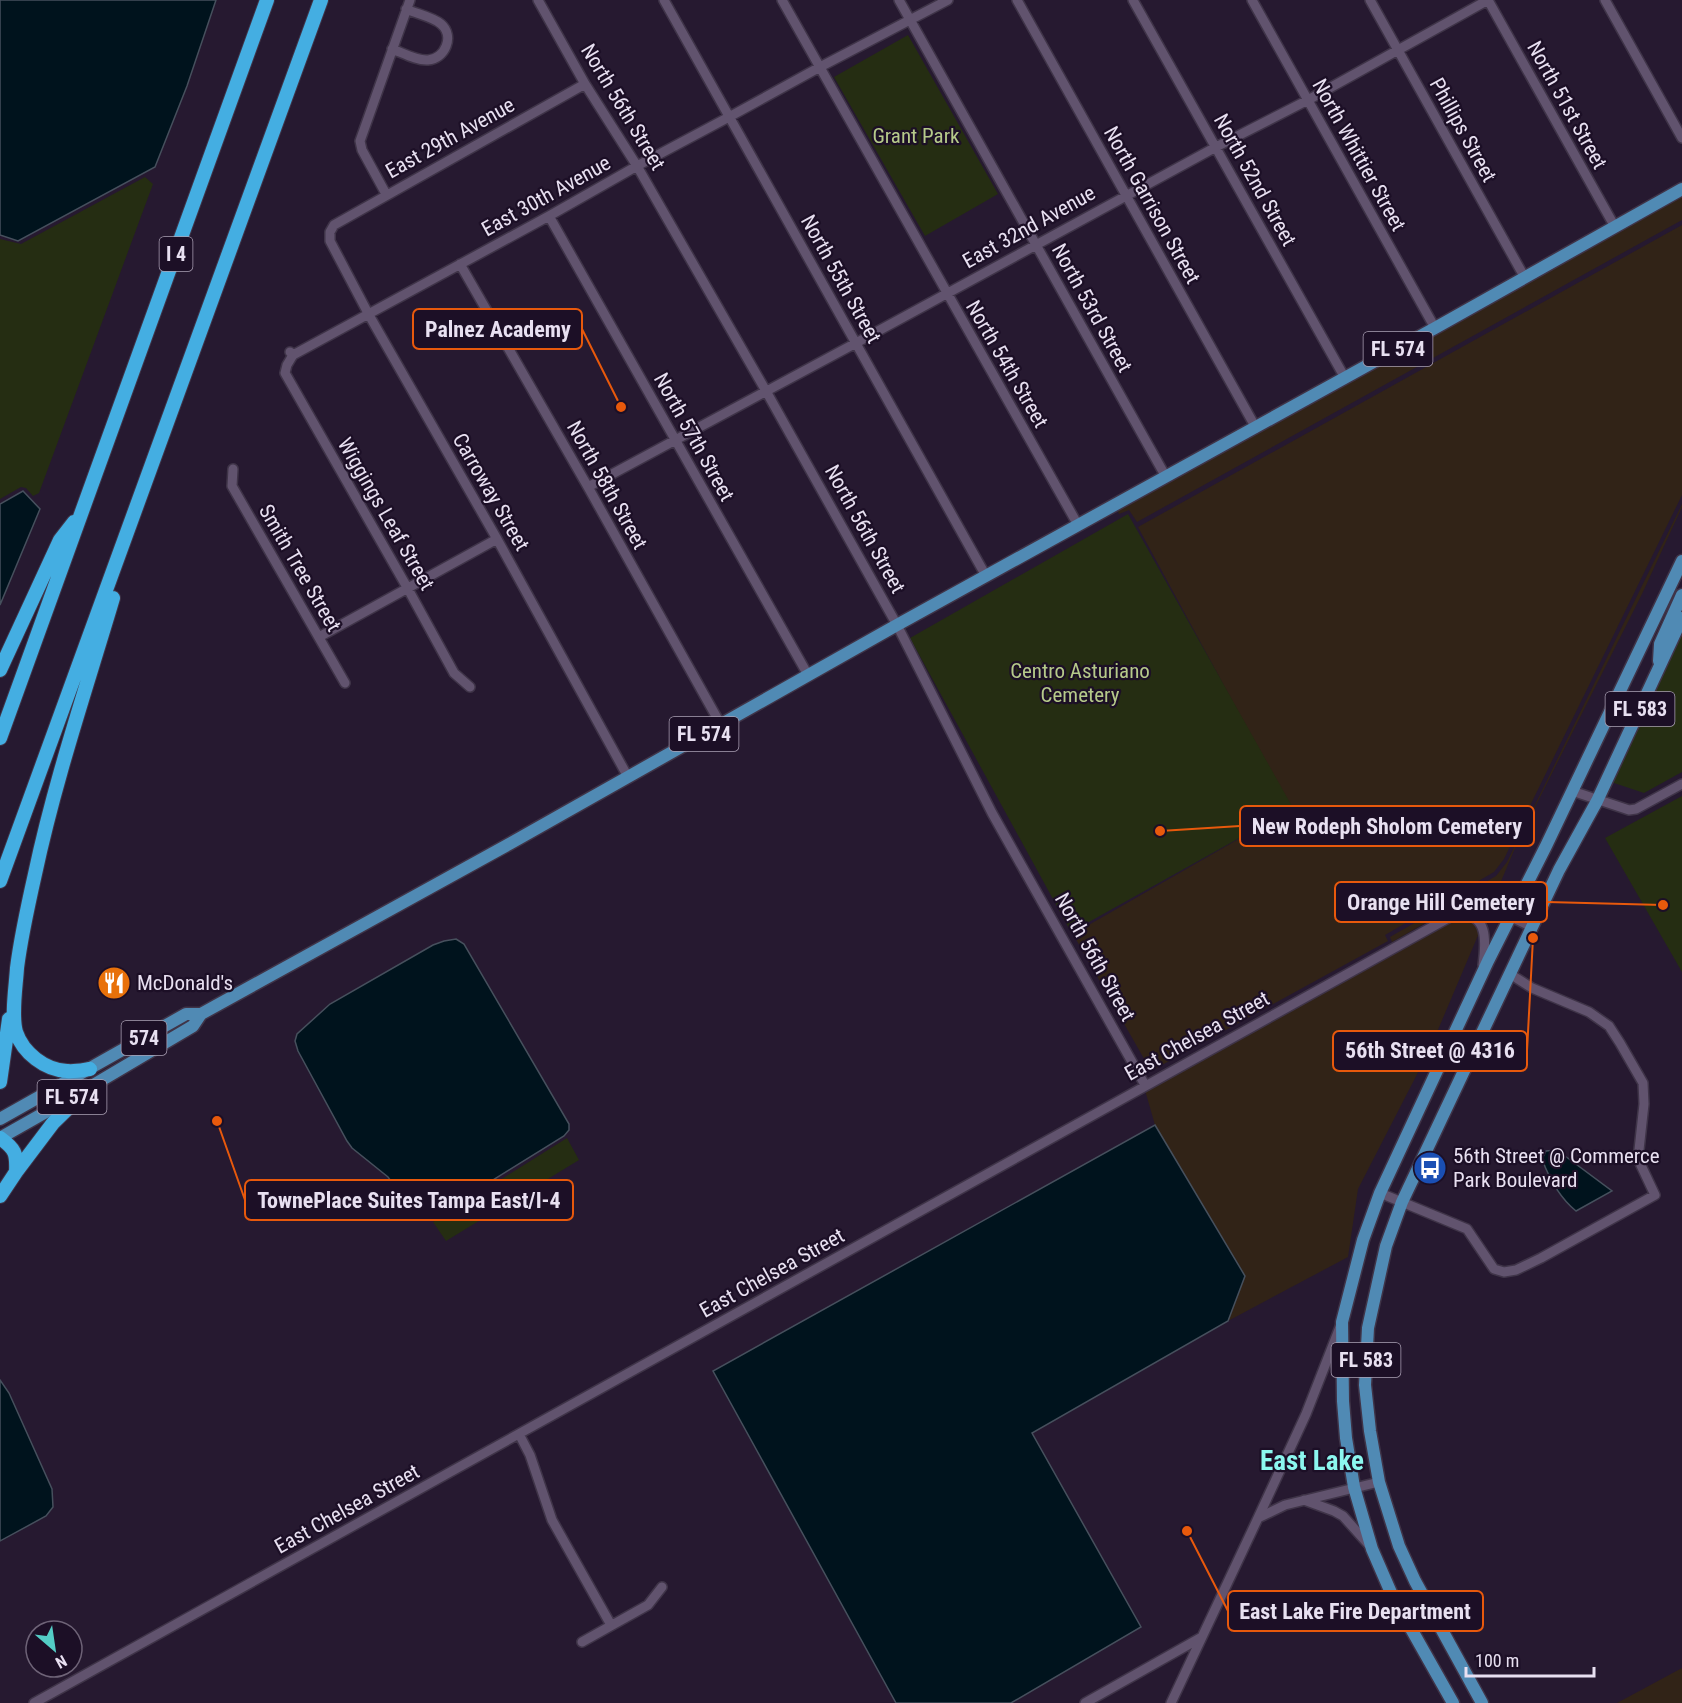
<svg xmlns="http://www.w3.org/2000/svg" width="1682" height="1703" font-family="'Roboto Condensed',sans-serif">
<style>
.industrial{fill:#312317}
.green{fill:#252d12}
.water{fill:#00131d;stroke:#46505d;stroke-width:1.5}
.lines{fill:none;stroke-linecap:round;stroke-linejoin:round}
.minor-casing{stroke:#3f3448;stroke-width:12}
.major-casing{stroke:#3f3448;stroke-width:15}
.highway-casing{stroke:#3f3448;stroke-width:16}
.minor{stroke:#61536e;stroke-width:9}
.major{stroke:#508ab4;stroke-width:12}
.highway{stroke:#44aee2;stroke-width:14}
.labels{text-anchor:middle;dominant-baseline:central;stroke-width:4.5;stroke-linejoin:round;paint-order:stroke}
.shield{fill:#1c0f26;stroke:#aba1b4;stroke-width:1.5}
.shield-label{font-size:20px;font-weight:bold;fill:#e8e0f1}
.street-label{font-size:21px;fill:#e8e0f1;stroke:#1c0f26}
.park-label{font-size:21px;fill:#b6ca8a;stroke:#1c0f26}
.poi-label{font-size:21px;fill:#e8e0f1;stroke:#1c0f26;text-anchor:start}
.district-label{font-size:27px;font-weight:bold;fill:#8cf7ef;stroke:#1c0f26}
.leader{fill:none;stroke:#e8590c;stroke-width:2}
.callout-dot{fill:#e8590c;stroke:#1c0f26;stroke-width:2}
.callout{fill:#1c0f26;stroke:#e8590c;stroke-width:2}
.callout-label{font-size:22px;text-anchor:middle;font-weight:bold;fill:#e8e0f1}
</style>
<rect width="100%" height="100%" fill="#261930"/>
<path class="industrial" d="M1682,195V220L1137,522L1129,510L1119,514L1117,509Z
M1682,225V495L1504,859L1494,872L1385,935L1388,941L1151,1071L1073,934L1291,809L1138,527Z
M1682,504V507L1642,594L1518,841L1491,905L1479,901L1465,903L1441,914L1392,942L1390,937L1496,876L1507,862Z
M1463,920L1472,923L1476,926L1479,933L1429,1051L1358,1189L1348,1257L1228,1321L1245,1276L1155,1125L1145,1090L1448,923Z
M1682,1668V1703H1617Z"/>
<path class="green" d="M908,35L998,194L925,236L834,77Z
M145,177L153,184L39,493L33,496L26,488L21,487L0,499V239L21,244Z
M1128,514L1293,808L1071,932L910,638Z
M1682,634V772L1644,793L1611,782Z
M1682,796V972L1605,838Z
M567,1138L579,1160L446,1241L433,1222Z"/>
<path class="water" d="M0,0H216L187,86L155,167L18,241L0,235Z
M23,491L40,509L0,605V504Z
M456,939L464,944L569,1124V1130L564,1136L435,1216L426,1220L419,1219L388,1177L352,1148L347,1141L298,1051L295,1041L297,1034L330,1004L433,945L444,941Z
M1155,1125L1245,1276L1228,1321L1032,1433L1141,1627L1011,1703H896L713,1371Z
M1557,1150L1612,1191L1576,1211C1560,1198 1549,1178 1542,1159L1546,1151Z
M0,1380L9,1393L52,1489L53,1507L46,1516L0,1541Z"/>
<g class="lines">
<g class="minor-casing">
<path id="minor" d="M538,0L585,84L637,166L766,391L897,625L992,813L1145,1085
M664,0L986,576
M782,0L1078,525
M899,0L1166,477
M1017,0L1256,428
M1133,0L1345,378
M1252,0L1435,328
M1370,0L1525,278
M1488,0L1615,227
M1605,0L1682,138
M392,49C403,53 417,61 428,60C445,59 455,36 441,24C433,17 417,14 406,9
M585,84L334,225L330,232V241L369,315L497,539L628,777
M386,194L362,150L360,141L410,0
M549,216L808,675
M460,264L588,487L721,725
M290,352L293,355L549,216L637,166L729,117L820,67L948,0
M293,355L287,365L285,373L408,589L454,673L470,687
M233,469L232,486L345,683
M588,487L856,343L1216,147L1308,100L1488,0
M319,637L497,539
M1572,791L1629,810L1636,809L1682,784
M1455,916C1489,910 1486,942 1483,965
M1380,1193L1467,1229L1494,1269L1504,1272L1516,1270L1541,1258L1655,1195L1638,1159L1644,1104L1643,1083L1620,1043L1609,1026L1589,1012L1532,988L1510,974
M519,1434L530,1455L552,1520L611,1625
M1304,1500L1334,1511L1343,1516L1369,1545
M1258,1518L1306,1414L1340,1327
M582,1642L648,1605L662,1587
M34,1703L1459,912C1465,909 1471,905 1477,906C1492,906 1519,921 1532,927
M1085,1703L1202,1637
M1171,1703L1258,1518L1285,1505L1379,1482"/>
</g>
<g class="major-casing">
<path id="major" d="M1659,661L1660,644L1682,595
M0,1119L186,1014H201
M0,1138L90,1087L193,1026L201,1014L511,843L897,625L1435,328L1682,189
M1453,1703L1392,1595L1372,1549L1354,1487L1346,1438L1343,1401L1342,1322L1363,1240L1380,1193L1488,961L1546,846L1682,561
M1482,1703L1415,1581L1399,1546L1379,1482L1370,1431L1365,1385L1368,1328L1386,1246L1402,1202L1559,870L1597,801L1682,618"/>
</g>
<g class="highway-casing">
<path id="highway" d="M0,670L60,540L74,522
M0,738L267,0
M0,881L321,0
M90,1069C83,1070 74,1072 67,1071C45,1070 23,1053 16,1032C11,1015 16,986 17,968C21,936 28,905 35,874C55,780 86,689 113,598
M0,1082L9,1019
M0,1138C15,1149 17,1153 16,1172
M0,1196L16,1172L53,1123L90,1087"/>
</g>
<use href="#minor" class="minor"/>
<use href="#major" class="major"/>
<use href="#highway" class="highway"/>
</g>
<defs>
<g id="restaurant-disc" transform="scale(1.725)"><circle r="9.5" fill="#e8710a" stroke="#1c0f26"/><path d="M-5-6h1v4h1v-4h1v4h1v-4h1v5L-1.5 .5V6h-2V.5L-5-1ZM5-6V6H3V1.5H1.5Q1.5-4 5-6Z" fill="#fff"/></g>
<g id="bus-disc" transform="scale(1.725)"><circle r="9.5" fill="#1a4fb4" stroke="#1c0f26"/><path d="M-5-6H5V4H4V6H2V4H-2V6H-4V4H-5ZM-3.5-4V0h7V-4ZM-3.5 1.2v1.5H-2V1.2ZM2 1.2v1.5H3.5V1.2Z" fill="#fff"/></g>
</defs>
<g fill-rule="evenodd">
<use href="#restaurant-disc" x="114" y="983"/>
<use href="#bus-disc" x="1430" y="1168"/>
</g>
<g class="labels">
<g class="shield">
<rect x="159.5" y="237" width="33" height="34" rx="4.5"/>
<rect x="1363.5" y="332" width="69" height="34" rx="4.5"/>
<rect x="1605.5" y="692" width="69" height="34" rx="4.5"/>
<rect x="669.5" y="717" width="69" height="34" rx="4.5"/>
<rect x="121.5" y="1021" width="45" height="34" rx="4.5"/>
<rect x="37.5" y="1080" width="69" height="34" rx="4.5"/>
<rect x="1331.5" y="1343" width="69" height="34" rx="4.5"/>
</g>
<g class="shield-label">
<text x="176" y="254">I 4</text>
<text x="1398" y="349">FL 574</text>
<text x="1640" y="709">FL 583</text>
<text x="704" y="734">FL 574</text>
<text x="144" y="1038">574</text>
<text x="72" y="1097">FL 574</text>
<text x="1366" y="1360">FL 583</text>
</g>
<g class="street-label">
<text transform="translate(1567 105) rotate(61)">North 51st Street</text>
<text transform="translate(623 107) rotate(59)">North 56th Street</text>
<text transform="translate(1463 130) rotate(61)">Phillips Street</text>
<text transform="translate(450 138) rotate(-29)">East 29th Avenue</text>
<text transform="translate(1359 155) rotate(61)">North Whittier Street</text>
<text transform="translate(1255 180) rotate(61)">North 52nd Street</text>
<text transform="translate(546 196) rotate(-29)">East 30th Avenue</text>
<text transform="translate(1152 205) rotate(61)">North Garrison Street</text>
<text transform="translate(1029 227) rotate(-29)">East 32nd Avenue</text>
<text transform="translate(841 279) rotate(61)">North 55th Street</text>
<text transform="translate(1092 308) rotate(61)">North 53rd Street</text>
<text transform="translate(1007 364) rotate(60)">North 54th Street</text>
<text transform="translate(694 437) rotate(61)">North 57th Street</text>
<text transform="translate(607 485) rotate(61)">North 58th Street</text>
<text transform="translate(491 492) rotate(60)">Carroway Street</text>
<text transform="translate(386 514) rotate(60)">Wiggings Leaf Street</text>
<text transform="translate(865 529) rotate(61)">North 56th Street</text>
<text transform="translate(300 568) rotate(60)">Smith Tree Street</text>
<text transform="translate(1095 957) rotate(61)">North 56th Street</text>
<text transform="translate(1197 1036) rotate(-29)">East Chelsea Street</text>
<text transform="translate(772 1273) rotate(-29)">East Chelsea Street</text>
<text transform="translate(347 1509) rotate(-29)">East Chelsea Street</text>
</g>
<g class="park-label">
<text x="916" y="136">Grant Park</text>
<text x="1080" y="671">Centro Asturiano<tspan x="1080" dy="24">Cemetery</tspan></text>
</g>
<g class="poi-label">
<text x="137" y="983">McDonald's</text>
<text x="1453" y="1156">56th Street @ Commerce<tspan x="1453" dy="24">Park Boulevard</tspan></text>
</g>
<g class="district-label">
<text x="1312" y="1461">East Lake</text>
</g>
</g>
<path class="leader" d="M621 407L582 329M1160 831L1240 826M1663 905L1547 902M1533 938L1527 1051M217 1121L245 1200M1187 1531L1228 1611"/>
<g class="callout-dot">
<circle cx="621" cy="407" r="6"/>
<circle cx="1160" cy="831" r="6"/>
<circle cx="1663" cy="905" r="6"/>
<circle cx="1533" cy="938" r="6"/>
<circle cx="217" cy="1121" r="6"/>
<circle cx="1187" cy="1531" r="6"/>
</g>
<g class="callout">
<rect x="413" y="309" width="169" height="40" rx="6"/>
<rect x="1240" y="806" width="294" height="40" rx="6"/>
<rect x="1335" y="882" width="212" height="40" rx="6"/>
<rect x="1333" y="1031" width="194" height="40" rx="6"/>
<rect x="245" y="1180" width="328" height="40" rx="6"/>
<rect x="1228" y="1591" width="255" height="40" rx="6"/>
</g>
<g class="callout-label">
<text x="498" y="337">Palnez Academy</text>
<text x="1387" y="834">New Rodeph Sholom Cemetery</text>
<text x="1441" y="910">Orange Hill Cemetery</text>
<text x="1430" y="1058">56th Street @ 4316</text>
<text x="409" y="1208">TownePlace Suites Tampa East/I-4</text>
<text x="1355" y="1619">East Lake Fire Department</text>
</g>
<g transform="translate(54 1649) rotate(151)"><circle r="28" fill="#1c0f26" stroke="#6e6377" stroke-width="1.5"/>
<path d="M0-4.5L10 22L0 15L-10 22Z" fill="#54cdc6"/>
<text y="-9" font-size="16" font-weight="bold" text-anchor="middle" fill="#e8e0f1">N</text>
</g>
<path d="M1466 1667v9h128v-9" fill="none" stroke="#e8e0f1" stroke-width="3"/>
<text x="1475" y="1667" font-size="18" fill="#e8e0f1" stroke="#1c0f26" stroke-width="4.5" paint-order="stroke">100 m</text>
</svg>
